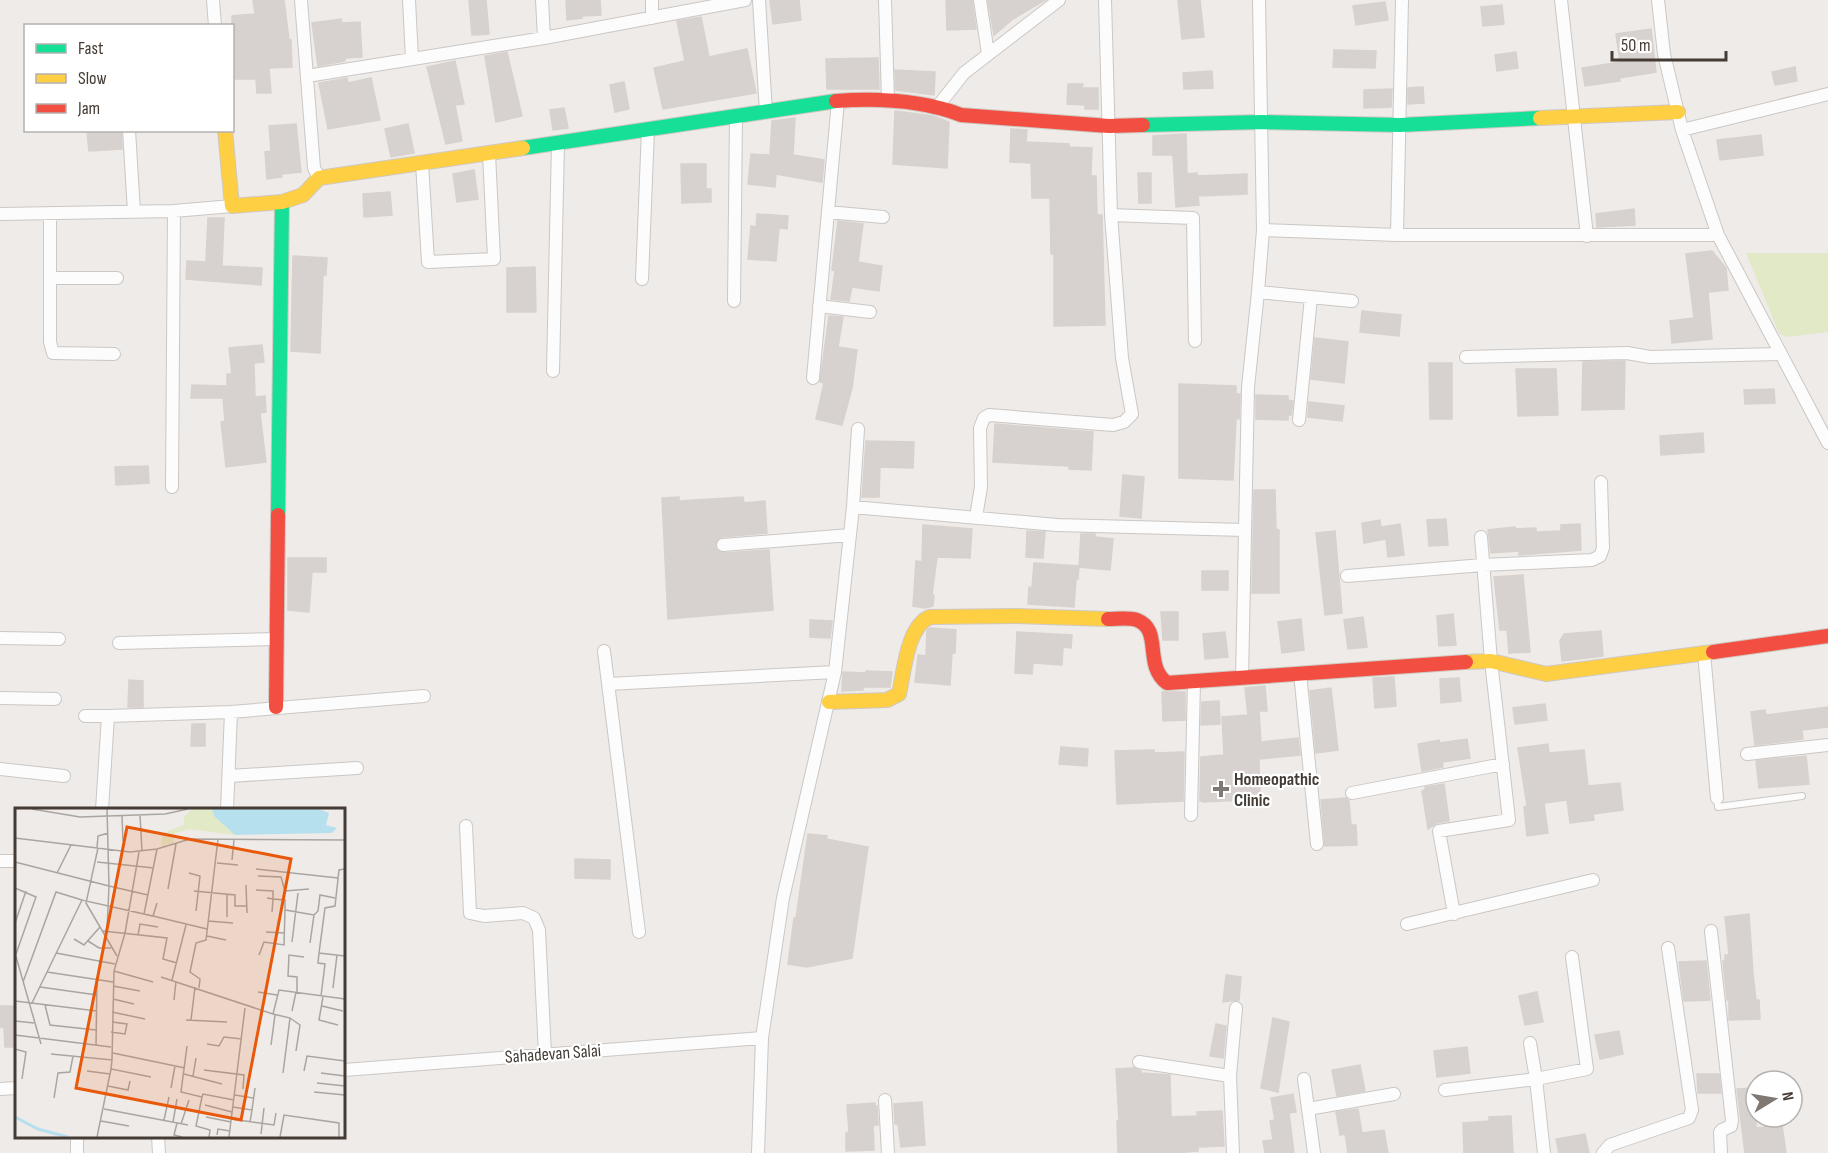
<svg xmlns="http://www.w3.org/2000/svg" width="1828" height="1153" font-family="'Sofia Sans Condensed',sans-serif">
<style>
.green{fill:#e1e9c7}
.building{fill:#d7d2cf;stroke:#d7d2ce;stroke-width:1.5}
.lines{fill:none;stroke-linecap:round;stroke-linejoin:round}
.lane-casing{stroke:#cbc7c4;stroke-width:8}
.street-casing{stroke:#cbc7c4;stroke-width:14}
.fast-casing{stroke:#cfc8c0;stroke-width:16}
.slow-casing{stroke:#cfc8c0;stroke-width:16}
.jam-casing{stroke:#cfc8c0;stroke-width:16}
.lane{stroke:#fcfcfc;stroke-width:6}
.street{stroke:#fcfcfc;stroke-width:12}
.fast{stroke:#16e098;stroke-width:14}
.slow{stroke:#ffcf43;stroke-width:14}
.jam{stroke:#f24e42;stroke-width:14}
.poi-dot{fill:#807973;stroke:#fff;stroke-width:2}
.labels{text-anchor:middle;dominant-baseline:central;stroke-width:4.5;stroke-linejoin:round;paint-order:stroke}
.poi-label{font-size:18px;font-weight:bold;fill:#443b34;stroke:#fff;text-anchor:start}
.street-label{font-size:18px;fill:#443b34;stroke:#fff}
.inset-river{fill:none;stroke:#b7e0ee;stroke-width:3}
.inset-road{fill:none;stroke:#aaa5a0;stroke-width:1.5}
.view{fill:#e8590c;fill-opacity:0.15;stroke:#e8590c;stroke-width:3}
.inset-edge{fill:none;stroke:#443b34;stroke-width:3}
</style>
<rect width="100%" height="100%" fill="#eeebe8"/>
<path class="green" d="M1746,253H1828V332L1786,337L1779,333Z"/>
<path class="building" d="M253,0H284L289,40H291L292,67L269,68L271,93H257L256,79H232V16L255,14Z
M469,0H486L489,34L472,35Z
M566,0H600L601,15L582,16V18L567,20Z
M770,0H799L801,20L773,24Z
M946,0H972L976,29L947,30Z
M988,0H1045L1013,19L994,35Z
M1178,0H1200L1204,37L1182,39Z
M1385,2L1388,20L1356,25L1353,6Z
M1502,5L1504,24L1483,26L1481,7Z
M701,17L709,57L747,49L756,93L663,109L654,68L685,61L677,21Z
M341,19L342,23L360,22L362,57L345,58V61L318,66L312,23Z
M1651,29L1656,72L1619,78L1620,81L1585,86L1582,68L1620,62L1616,34Z
M1334,50L1376,51L1375,68L1333,67Z
M507,52L522,116L496,122L485,56Z
M1516,52L1518,68L1497,71L1495,55Z
M878,58L879,89H827L826,59Z
M455,61L464,104L455,105L462,141L446,144L427,67Z
M1795,67L1797,81L1775,85L1772,72Z
M895,70L935,72L934,95L896,90Z
M1212,71L1213,88L1184,89L1183,73Z
M347,78L348,83L371,78L380,120L328,129L319,83Z
M624,82L629,109L615,112L610,85Z
M1068,84H1083L1082,88H1098V109H1085V105L1067,104Z
M1423,87L1424,103L1408,104V88Z
M1392,89L1391,107L1364,108V90Z
M564,108L568,128L553,130L550,110Z
M895,111L933,116L949,122L947,168L893,164Z
M795,118L793,155L824,160L822,182L776,174L775,187L748,184L751,154L770,155L772,121Z
M296,124L301,172L281,174L282,177L267,179L265,152L271,151L269,126Z
M408,124L414,153L391,157L385,129Z
M1011,129L1027,130L1026,142L1069,144V147L1092,148L1091,176H1096L1097,215H1102L1105,325L1054,326V254H1051L1050,198H1032L1031,163L1010,162Z
M121,130L122,149L89,151L87,131Z
M1186,134L1187,174L1197,173V176L1247,174V194L1198,196L1199,205L1176,207L1173,155H1153V136Z
M1761,135L1763,155L1720,160L1717,140Z
M681,164H706V189H711V202L682,203Z
M474,170L478,199L457,202L453,174Z
M1138,173H1151V203H1139Z
M390,192L392,215L364,217L363,194Z
M1634,209L1635,225L1597,227L1596,214Z
M757,214L788,216L787,229L779,228L776,261L748,259L751,226L756,227Z
M208,218H224L222,266L262,268L261,285L186,279L187,261L206,262Z
M838,221L863,224L858,262L882,266L879,291L852,287L849,301L831,299L835,271L832,270Z
M1712,251L1726,268L1728,290L1708,292L1712,339L1672,343L1670,321L1694,318L1686,254Z
M293,256L327,258L326,275H323L320,353L291,351Z
M535,267L536,312H507V268Z
M1362,311L1401,315L1399,336L1360,332Z
M829,316L843,317L838,347L857,350L852,388L842,425L816,419L824,383L820,382Z
M1315,338L1348,342L1344,383L1311,379Z
M262,345L264,362L254,363L255,397L265,396L266,412L260,413L266,462L226,467L221,422L225,421L223,398H191L192,385L227,386V374H232L229,348Z
M1625,361L1624,409L1582,410L1583,362Z
M1429,363H1452V419H1430Z
M1516,369H1556L1558,415L1518,416Z
M1179,384L1236,386V394H1240L1239,419L1236,418L1233,480L1179,478Z
M1774,389L1775,403L1745,404L1744,390Z
M1256,395L1288,396V400L1293,401L1291,415H1288V420L1256,419Z
M1309,402L1344,406L1342,421L1308,417Z
M995,424L1093,432L1091,470L1069,469V466L993,462Z
M1703,433L1704,452L1661,455L1660,436Z
M866,441L914,442L913,468L880,467L879,497H862Z
M148,466L149,483L116,485L115,467Z
M1123,475L1144,477L1141,518L1120,516Z
M1254,490H1275L1276,529L1279,530V593H1252Z
M679,497V501L743,497L744,503L765,501L767,533L722,537L718,539L715,545L717,550L723,553L769,550L773,610L668,619L662,498Z
M1446,519L1448,545L1429,546L1427,520Z
M1380,520L1381,527L1400,524L1404,555L1388,557L1386,539L1364,543L1362,523Z
M1580,524L1581,550L1519,555V551L1491,553L1488,530L1515,527L1516,529L1536,528V532L1561,531V525Z
M923,525L972,529L970,558L937,557L932,595H934L933,606L925,608L913,606L916,561L922,562Z
M1027,531L1045,532L1043,558L1026,557Z
M1335,531L1342,613L1325,615L1316,533Z
M1081,534H1095V537L1113,539L1110,570L1079,567Z
M288,558H326V572H312L309,612L288,610Z
M1034,563L1079,566L1078,579H1076L1074,607L1028,604L1029,587L1032,588Z
M1202,571H1228V590H1202Z
M1523,575L1530,652L1509,653L1507,630H1500L1494,577Z
M1161,612H1178V640H1163Z
M1453,614L1456,645L1439,646L1437,616Z
M1363,617L1367,647L1348,649L1344,620Z
M1301,619L1304,650L1282,653L1278,622Z
M810,620L832,621L830,638L810,637Z
M930,628L956,630L955,653L952,652L950,685L915,682L918,655L926,656L927,630Z
M1601,631L1603,656L1562,661L1560,641L1564,634Z
M1017,632L1072,635L1071,648L1063,647L1062,665L1033,663L1032,674L1015,673Z
M1225,632L1228,657L1205,659L1203,634Z
M866,671L892,672L890,687H863V690L842,691L843,672L866,673Z
M1394,677L1396,706L1375,708L1373,678Z
M1459,678L1461,701L1441,703L1440,679Z
M129,680L143,681V707H128Z
M1265,686L1267,711H1259L1261,742L1298,738L1300,755L1259,759L1260,799L1203,802L1200,801L1201,757L1224,755L1222,717L1248,715L1245,688Z
M1331,688L1338,750L1316,753L1310,691Z
M1162,692H1185V720L1163,721Z
M1219,701L1220,724L1201,725L1202,702Z
M1545,704L1547,720L1515,724L1513,708Z
M1828,707V727L1802,730L1803,739L1755,745L1751,712L1765,710L1766,715Z
M192,724H205V746H191Z
M1467,739L1470,758L1442,762L1443,767L1422,771L1418,744L1439,740L1440,743Z
M1548,744L1549,753L1584,750L1588,786L1620,783L1623,810L1593,814L1594,820L1570,823L1567,800L1544,803L1548,833L1527,836L1524,807L1527,806L1518,748Z
M1061,747L1088,749L1087,766L1059,764Z
M1154,750V753L1184,752L1183,801L1117,804L1115,751Z
M1806,756L1809,784L1759,788L1756,761Z
M1444,784L1449,821L1437,823L1428,829L1422,791L1425,790V787Z
M1346,798L1349,801L1351,825H1356L1357,845L1325,846L1321,800Z
M808,834L827,836L826,839L868,847L852,958L807,967L788,964L794,918H796Z
M575,859L610,860V879L575,878Z
M1749,914L1753,973L1756,1000H1759L1760,1019L1729,1020V1000H1727L1723,961H1725V955H1729L1725,917Z
M1706,961L1710,1000L1684,1001L1679,962Z
M1226,975L1241,977L1239,1000L1223,1002Z
M1537,992L1543,1022L1525,1025L1519,996Z
M0,1006H16V1047H5L4,1028L0,1027Z
M1273,1018L1289,1022L1278,1092L1261,1088Z
M1216,1024L1226,1026L1223,1058L1210,1056Z
M1619,1031L1623,1054L1600,1059L1595,1035Z
M1467,1047L1470,1073L1437,1077L1434,1051Z
M1360,1065L1365,1091L1337,1096L1332,1070Z
M1134,1068L1141,1071V1073L1170,1075L1171,1117L1197,1116V1112L1222,1111L1224,1146L1198,1147V1151L1173,1153H1118L1117,1121H1119L1116,1069Z
M1697,1074H1719L1721,1093H1698Z
M1756,1088V1128L1782,1125L1786,1153H1745L1737,1089Z
M1293,1094L1296,1112L1289,1113L1294,1153H1265L1263,1141L1273,1140L1270,1121L1275,1120L1271,1098Z
M922,1102L925,1145L901,1147L898,1124H895L894,1104Z
M875,1103V1106H877L878,1125H873L874,1150L846,1151V1133L849,1132L847,1105Z
M1358,1109L1362,1133L1384,1130L1388,1153H1348L1345,1134L1340,1135L1336,1112Z
M1511,1116L1513,1153H1464L1463,1123L1489,1121V1117Z
M1585,1134L1589,1153H1559L1556,1139Z"/>
<g class="lines">
<g class="lane-casing">
<path id="lane" d="M1717,798L1718,807L1802,796"/>
</g>
<g class="street-casing">
<path id="street" d="M213,0L215,26
M301,0L314,168L319,178
M409,0L412,59
M542,0L544,38
M652,0V18
M759,0L766,112
M885,0L888,100
M980,0L988,54
M1259,0L1263,230L1258,292L1352,301
M1561,0L1587,236
M1658,0L1664,54L1682,130L1718,235L1828,443
M307,76L544,38L745,0
M938,106L964,73L1059,0
M129,130L134,212
M1682,130L1828,94
M422,163L428,262L494,259L489,153
M828,212L883,217
M50,213V342L53,353L114,354
M0,214L174,211
M1111,215L1193,218L1195,341
M1263,230L1397,235H1718
M1397,235L1402,0
M50,278H117
M642,279L648,129
M734,301L736,116
M819,306L870,312
M1466,357L1627,353L1650,357L1780,354
M553,371L558,143
M813,378L838,101
M1299,420L1311,297
M172,487L174,211L232,206
M853,507L1057,525L1245,530
M976,517L981,487L980,428L984,418L989,415L1113,425L1124,422L1132,414L1122,358L1111,215L1105,0
M723,545L850,535
M1347,576L1483,565L1592,560L1600,556L1603,548L1601,482
M0,638L59,639
M119,643L277,639
M604,651L639,932
M1704,653L1717,798
M1300,673L1317,844
M1242,678L1248,387L1258,292
M608,684L835,672
M0,698L55,699
M85,716H108
M1747,754L1828,745
M0,769L64,776
M230,776L357,768
M1352,793L1503,764
M102,810L108,716L231,712L424,696
M227,810L231,712
M1191,815L1194,681
M466,826L470,913L484,916L523,913L534,918L539,930L545,1054
M0,861H16
M1454,914L1439,831L1509,820L1491,661L1481,537
M1407,924L1593,880
M1711,931L1732,1120L1731,1126L1722,1130L1720,1132L1721,1153
M1139,1062L1230,1076L1233,1153
M344,1070L762,1038
M1230,1076L1236,1008
M1304,1079L1314,1153
M0,1089L16,1088
M1445,1090L1536,1079L1530,1043
M885,1100L888,1153
M1308,1109L1394,1094
M77,1136V1153
M158,1136L159,1153
M758,1153L762,1038L783,898L835,672L853,507L858,429
M1544,1153L1536,1079L1587,1069L1572,957
M1603,1153L1610,1145L1689,1118L1692,1110L1668,948"/>
</g>
<g class="fast-casing">
<path id="fast" d="M1143,125L1261,122L1400,125L1540,118
M523,148L836,101
M278,515L282,202"/>
</g>
<g class="slow-casing">
<path id="slow" d="M1540,118L1678,112
M225,130L232,206L282,202L303,195L319,178L523,148
M1466,662L1491,661L1546,674L1713,652
M829,702L887,700L899,694C904,672 907,626 930,617L1016,616L1108,619"/>
</g>
<g class="jam-casing">
<path id="jam" d="M836,101C878,98 922,100 961,115L1109,126L1143,125
M1108,619C1117,619 1129,617 1137,620C1163,630 1143,665 1167,683L1466,662
M1713,652L1828,636
M276,707L278,515"/>
</g>
<use href="#lane" class="lane"/>
<use href="#street" class="street"/>
<use href="#fast" class="fast"/>
<use href="#slow" class="slow"/>
<use href="#jam" class="jam"/>
</g>
<path class="poi-dot" d="M1218 780h6v6h6v6h-6v6h-6v-6h-6v-6h6z"/>
<g class="labels">
<g class="poi-label">
<text x="1234" y="779">Homeopathic<tspan x="1234" dy="21">Clinic</tspan></text>
</g>
<g class="street-label">
<text transform="translate(553 1054) rotate(-4)">Sahadevan Salai</text>
</g>
</g>
<g transform="translate(15 808)">
<rect width="330" height="330" fill="#eeebe8"/>
<path d="M177,1H197L199,8L220,27L174,21L160,25L158,35L146,38L148,25L169,17V9Z" fill="#e1e9c7"/>
<path d="M197,1H304L314,5L311,17L322,20L317,25L220,27L199,8Z" fill="#b7e0ee"/>
<path class="inset-river" d="M0,309L23,321L53,329"/>
<path class="inset-road" d="M17,1L65,9L150,6L173,1M125,7L127,43M107,8L108,33M0,30L115,44L142,41L175,31L330,32M82,40L83,28L93,25M83,40L71,95L102,148M217,52L219,32M0,54L94,78L92,1M82,54L139,60M202,55L223,57M241,61L323,70M330,61L324,62L320,98L310,100L304,145L330,148M42,65L56,37M174,65L185,68L181,103M243,68L266,69L270,83L294,81M231,77L232,105M0,80L21,89L1,146M153,81L161,36M241,82L258,83V91L270,92V102M179,83L220,87V98H232M252,90L258,91L257,104M129,106L142,41M138,108L192,121M212,109V87M193,113L218,115M0,115L11,83M92,122L94,78L133,87M88,123L152,130L148,151L162,155M251,124L269,125M123,127L125,116L143,119M192,128L211,132M59,131L69,137L85,119M73,133L84,140H96M277,134L283,85M295,135L299,107M0,145L26,236M41,145L100,156M304,145L303,155L310,156L306,188M244,147L249,134L269,137L270,102L299,107L303,103L305,87L320,90M99,163L138,174M32,164L98,174M146,169L258,206L264,182L330,191M157,172L171,117M8,174L41,84L67,92M98,178L125,183M25,179L82,187M184,180L185,171L175,164L181,135L191,132L203,31M318,180L322,147M243,184L262,187M282,185V169L273,168L274,147L289,149M308,189L304,212L323,217M98,191L119,196M159,192L161,173M0,193L82,203M17,195L67,92L138,108L142,95M30,197L35,217L81,222M307,198L328,203M277,203L281,184M97,204L130,211M258,206L275,210L268,265M275,210L285,217L281,243M171,212L212,214M176,212L180,179M0,213L19,215M96,224L110,226L112,216L97,214M0,227L96,239M192,236L204,238L209,229L227,231M256,237L260,207M81,238L82,171M172,238L166,284L187,289L181,318L195,322L194,329M0,241L11,244L7,271M98,245L170,260M36,246L97,252L99,163L110,125L124,44M97,252L96,261L136,269M189,262L229,267L228,281M72,263L95,266M289,263L292,248L330,253M306,265L330,268M169,266L207,276M178,268L181,250M302,275L330,278M93,278L113,282L115,273M156,280L160,258M299,284L330,287M220,287L238,290M187,289L188,286L219,292M39,290L43,265L55,264L58,248M190,297L217,304M218,299L237,302L235,314M89,301L173,317M237,302L240,280M191,309L216,314M216,311L259,317L261,305M149,312L154,289M86,313L114,318M158,314L162,291M162,315L159,327L167,329M166,316L174,292M246,326L249,300M202,327L203,321L215,323M82,329L96,261M214,329L230,200M265,329L269,307L324,315V329"/>
<path class="view" d="M112,19L276,51L226,312L61,280Z"/>
<rect width="330" height="330" class="inset-edge"/>
</g>
<rect x="24" y="24" width="210" height="108" fill="#ffffff" stroke="#b4b1ae" stroke-width="1.5"/>
<rect x="36" y="44" width="30" height="9" fill="#16e098" stroke="#b4b1ae" stroke-width="1.5"/>
<text x="78" y="54" font-size="18" fill="#443b34">Fast</text>
<rect x="36" y="74" width="30" height="9" fill="#ffcf43" stroke="#b4b1ae" stroke-width="1.5"/>
<text x="78" y="84" font-size="18" fill="#443b34">Slow</text>
<rect x="36" y="104" width="30" height="9" fill="#f24e42" stroke="#b4b1ae" stroke-width="1.5"/>
<text x="78" y="114" font-size="18" fill="#443b34">Jam</text>
<g transform="translate(1774 1099) rotate(79)"><circle r="28" fill="#ffffff" stroke="#b4b1ae" stroke-width="1.5"/>
<path d="M0-4.5L10 22L0 15L-10 22Z" fill="#807973"/>
<text y="-9" font-size="16" font-weight="bold" text-anchor="middle" fill="#443b34">N</text>
</g>
<path d="M1612 51v9h114v-9" fill="none" stroke="#443b34" stroke-width="3"/>
<text x="1621" y="51" font-size="18" fill="#443b34" stroke="#ffffff" stroke-width="4.5" paint-order="stroke">50 m</text>
</svg>
